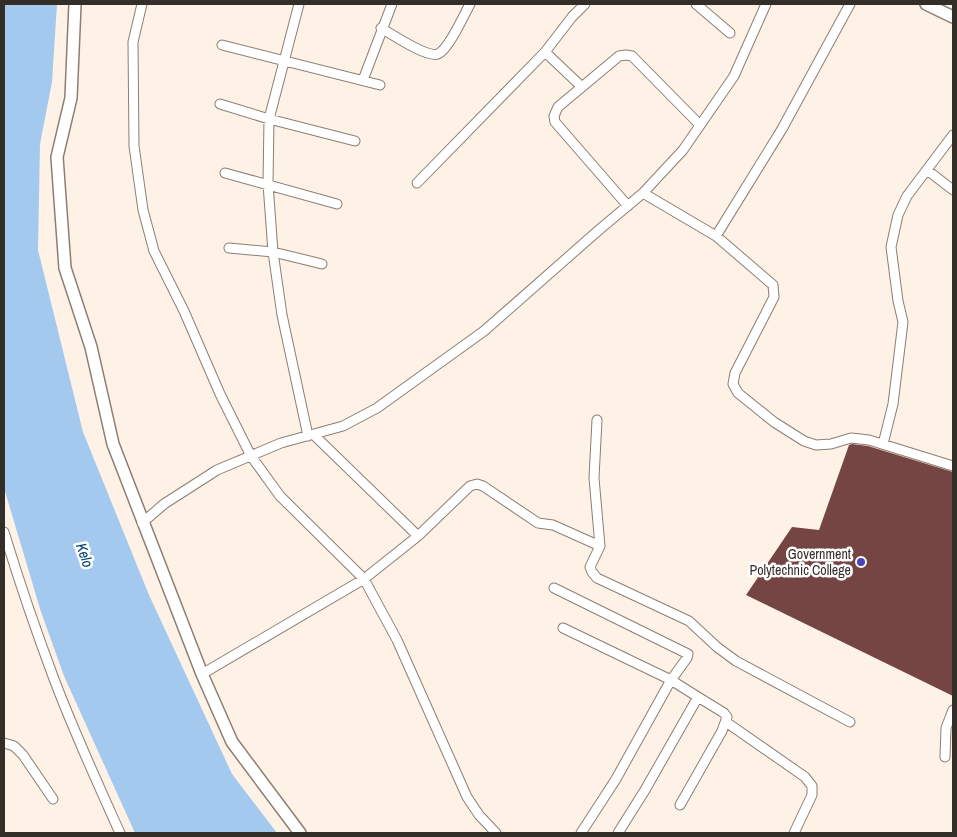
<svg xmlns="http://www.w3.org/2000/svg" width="957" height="837" font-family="'Archivo Narrow',sans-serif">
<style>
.water{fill:#a3c9ee}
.building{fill:#754543}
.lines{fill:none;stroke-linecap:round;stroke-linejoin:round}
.minor-casing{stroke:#8c7e72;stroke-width:11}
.tertiary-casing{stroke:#8c7e72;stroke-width:14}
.minor{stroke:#fff;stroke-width:9}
.tertiary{stroke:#fff;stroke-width:11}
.poi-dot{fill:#4e41b8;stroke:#fff;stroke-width:2}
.labels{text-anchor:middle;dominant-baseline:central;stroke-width:5;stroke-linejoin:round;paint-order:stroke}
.poi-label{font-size:14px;fill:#342e29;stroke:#fff;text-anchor:end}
.water-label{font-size:15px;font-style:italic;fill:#03416f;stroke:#fff}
</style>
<rect width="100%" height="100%" fill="#fef2e7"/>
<path class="water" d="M4,4H57L52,82L40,144L38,250L83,432L149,595L232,774L277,833H135L64,676L41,612L4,488Z"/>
<path class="building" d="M852,444L868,446L953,472V696L746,595L792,527L819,530L849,445Z"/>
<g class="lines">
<g class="minor-casing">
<path id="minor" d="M142,4L133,42L134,146L143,210L154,251L184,311L220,394L251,456L280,496L364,579L397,640L467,797L479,815L496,833
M299,4L269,119L268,184L273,252L282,315L308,436
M696,4L730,33
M381,28C393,35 427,58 438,54C449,49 464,15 470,4
M222,45L380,85
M545,52L582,87
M363,80L392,4
M220,104L269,119L355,141
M927,170L953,190
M225,173L337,204
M417,183L545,52L572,17L585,4
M643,193L716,236L773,285L774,297L735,373L733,384L738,393L774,422L804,441L816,445L831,444L851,438L869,440L953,466
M628,206L555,122L554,116L558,107L619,56L626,55L632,56L700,125
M716,236L782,129L850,4
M229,248L273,252L322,264
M597,420L594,478L600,546
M314,435L418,536
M883,444L893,404L903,322L898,301L891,247L898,215L907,196L953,135
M142,523L164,504L217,470L281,443L343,426L377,408L484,331L600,229L643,193L683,150L734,76L766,4
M4,532C19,581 36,631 54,679C74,732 97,782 120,833
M554,588L688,654L687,658L671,680L698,697L645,790L618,833
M563,628L671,680L616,779L581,833
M202,674L364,579L418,536L470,486L477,484L483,486L538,523L553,525L600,546L590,567L592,572L597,578L689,621L717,647L736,661L850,722
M726,722L805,777L812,786V795L794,833
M4,743L14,746L23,755L53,799
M945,757L946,728L953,710
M680,805L722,731L727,717L724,713L698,697"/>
</g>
<g class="tertiary-casing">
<path id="tertiary" d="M75,4L71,98L57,157L65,268L91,347L113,444L202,674L232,742L300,833
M926,4L953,17"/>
</g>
<use href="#minor" class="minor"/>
<use href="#tertiary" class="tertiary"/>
</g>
<circle class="poi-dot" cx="861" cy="562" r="5"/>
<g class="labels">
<g class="poi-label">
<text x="851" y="554">Government<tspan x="851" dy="16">Polytechnic College</tspan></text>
</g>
<g class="water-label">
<text transform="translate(85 555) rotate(71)">Kelo</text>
</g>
</g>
<rect width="957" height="837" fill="none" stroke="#342e29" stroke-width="10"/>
</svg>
